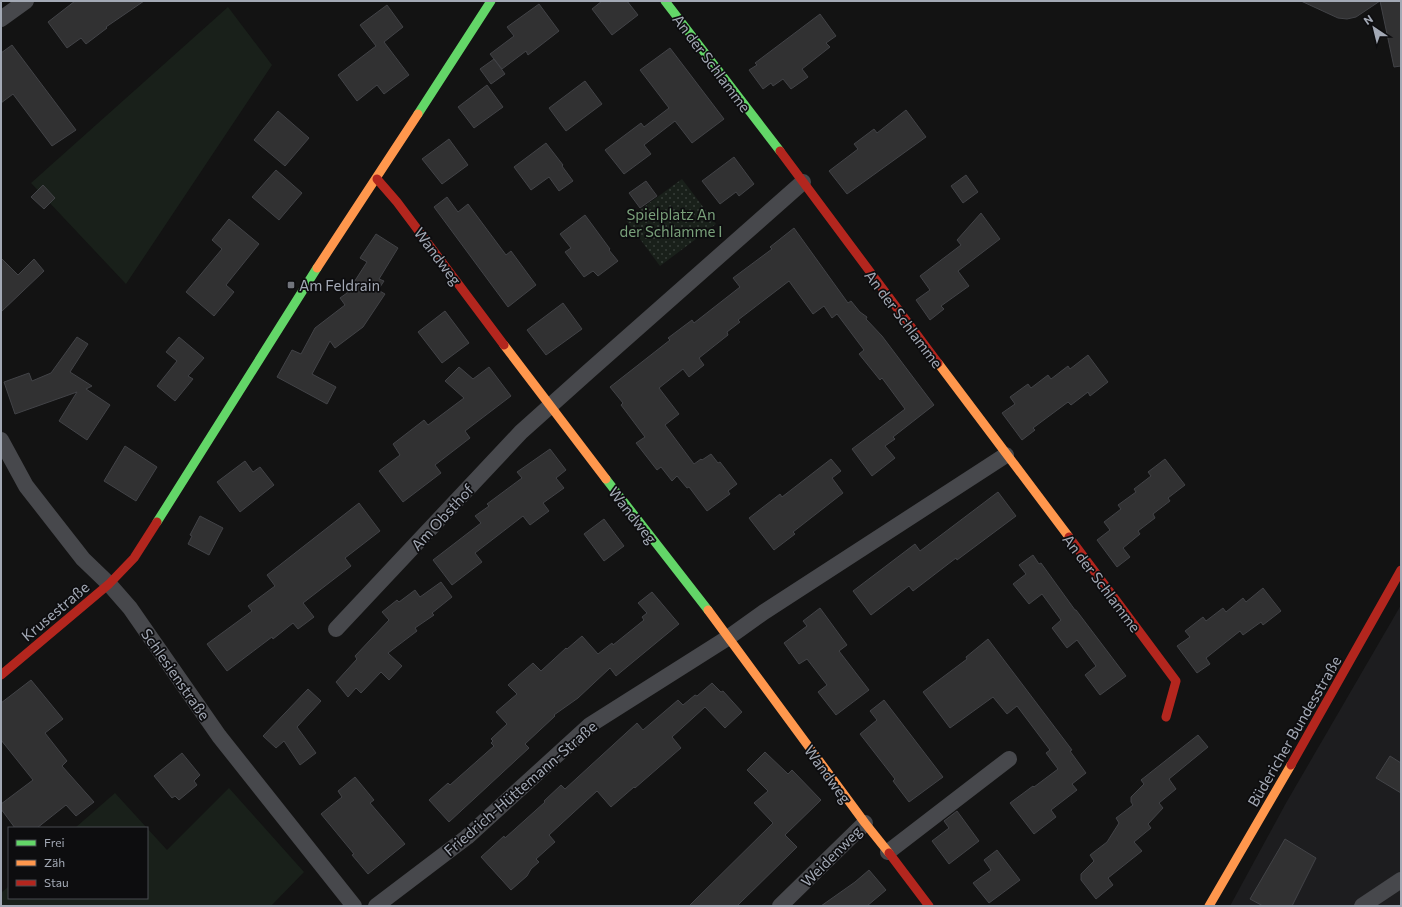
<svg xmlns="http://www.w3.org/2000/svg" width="1402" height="907" font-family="Commissioner,sans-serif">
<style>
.built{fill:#1d1d1f}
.green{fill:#19201a}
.park{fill:url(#park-dots)}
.building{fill:#313132;stroke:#424347}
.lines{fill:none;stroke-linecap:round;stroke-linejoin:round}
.street{stroke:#47484c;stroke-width:16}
.fast{stroke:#63d668;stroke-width:9}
.slow{stroke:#ff974d;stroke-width:9}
.jam{stroke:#b3261e;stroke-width:9}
.poi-dot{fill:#71747c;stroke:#0d0d0f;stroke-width:1.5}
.labels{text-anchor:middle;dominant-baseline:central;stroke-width:3.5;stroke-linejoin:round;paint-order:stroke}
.street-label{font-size:15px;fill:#a3a9b5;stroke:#0d0d0f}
.park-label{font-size:15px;fill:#79a07a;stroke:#0d0d0f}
.poi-label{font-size:15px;fill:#a3a9b5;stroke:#0d0d0f;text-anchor:start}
</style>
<defs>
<pattern id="park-dots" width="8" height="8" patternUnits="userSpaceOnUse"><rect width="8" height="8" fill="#19201a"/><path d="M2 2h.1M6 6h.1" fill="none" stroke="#373e39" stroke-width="1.8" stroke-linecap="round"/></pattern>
</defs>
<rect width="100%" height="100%" fill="#131313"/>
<path class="built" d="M1401,605V876L1356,906H1230L1286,803Z
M1401,885V906H1369Z"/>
<path class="green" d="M228,7L272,65L126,284L31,183Z
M229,788L304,872L271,906H1V893L9,886V898H147V828H75L115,793L167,850Z"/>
<path class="park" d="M682,179L716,224L660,266L626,220Z"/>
<path class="building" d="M75,1H144L106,27L107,28L86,44L81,38L67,48L48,22Z
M602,1H627L638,15L612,35L592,9Z
M1301,1H1401V66L1394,67L1380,1L1356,17L1347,19L1338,18Z
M539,4L559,31L528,55L526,51L502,69L490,54L514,36L507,27Z
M387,5L403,27L384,42L409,75L384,94L377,85L357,101L338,75L376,46L360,25Z
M820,14L836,36L826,43L830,47L802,69L808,77L791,89L783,79L773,86L771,83L763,89L749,70L757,65L755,63Z
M12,45L76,130L52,146L13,94L1,103V53Z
M670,48L724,119L692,143L675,121L644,145L651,154L624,174L605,150L641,123L644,127L669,108L640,70Z
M494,59L505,74L491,84L480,69Z
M585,81L602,104L566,131L549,108Z
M487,85L503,107L474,128L458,107Z
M906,110L926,137L847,194L829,171L858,149L854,144L874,129L877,133Z
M278,111L309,138L285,166L254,140Z
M449,139L468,165L442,184L422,159Z
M546,143L563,165L562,166L573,181L559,191L549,177L531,190L514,167Z
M734,157L754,184L739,196L736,192L720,204L702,181Z
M276,170L302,193L279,220L252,197Z
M966,175L978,192L963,203L951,186Z
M646,181L657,196L640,208L629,193Z
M43,185L55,198L44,209L31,197Z
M447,197L458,212L468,204L506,255L511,251L536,285L508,307L434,207Z
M981,213L1000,239L958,271L969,286L941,306L944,309L930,320L916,300L930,290L920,276L961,245L957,240Z
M585,215L610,249L609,250L618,261L598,276L593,271L584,277L565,252L571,248L560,234Z
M229,219L259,244L226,285L234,292L214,316L186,292L222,249L212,240Z
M794,228L848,303L851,301L860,312L867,317L866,319L882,336L934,405L893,437L895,439L885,446L895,458L872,476L852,449L905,409L882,378L880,380L859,354L864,350L837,314L832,318L824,306L813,314L789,281L738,320L740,322L727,332L728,335L699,358L704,365L689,377L683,369L659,388L679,414L665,425L694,464L701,459L702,460L711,454L718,463L720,462L737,484L728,491L730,494L707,511L689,487L687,488L677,476L672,481L661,467L657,470L636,443L645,437L621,405L623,403L610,387L670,340L668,338L692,320L694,323L740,287L733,278L772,249L770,247Z
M376,234L398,248L379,279L384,281L378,290L385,294L363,327L335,348L330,341L312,374L336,387L327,404L277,377L292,350L301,354L315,328L345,305L340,298L347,293L367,262L360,258Z
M1,258L18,275L34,259L44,271L1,312Z
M563,303L582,329L546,355L527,330Z
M445,311L469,343L442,363L418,332Z
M77,337L88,344L70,372L92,386L86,389L110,405L87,440L59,421L77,392L15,414L4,382L29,373L32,381L51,373Z
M179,337L204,358L188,376L193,379L175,401L157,386L177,361L166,352Z
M1088,355L1108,382L1090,396L1088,392L1071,405L1068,402L1033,428L1035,430L1022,440L1002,413L1015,404L1010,397L1028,384L1031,388L1048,375L1051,379L1068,366L1070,369Z
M459,367L473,379L489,367L511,396L465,431L470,438L435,465L441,473L403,502L379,471L400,455L393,444L424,420L428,425L464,398L445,381Z
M125,446L157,467L136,501L104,481Z
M550,449L566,470L556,478L564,488L543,503L549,511L530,525L523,516L475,553L482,562L452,585L433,560L481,523L475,516L489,506L487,504L522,478L517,472Z
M831,459L841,471L832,478L843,493L793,532L795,534L774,550L749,518L780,494L782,497Z
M1165,459L1185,485L1168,498L1170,501L1153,514L1155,518L1138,531L1140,534L1123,548L1130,557L1117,567L1097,540L1110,530L1104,522L1121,509L1118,505L1136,492L1134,489L1151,476L1148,472Z
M245,461L253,472L260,467L274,485L240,512L217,482Z
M998,492L1016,516L957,560L956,558L913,591L909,586L871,615L853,591L915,544L920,551Z
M359,503L380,531L345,558L351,566L303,603L314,617L298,629L293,623L273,639L272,637L227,671L207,644L252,611L248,606L275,586L267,575Z
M200,516L223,528L209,555L188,544L192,536L190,535Z
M604,519L624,546L604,561L584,534Z
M1033,555L1039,564L1041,563L1075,610H1076L1126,676L1100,695L1085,675L1096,666L1077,640L1067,648L1052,628L1061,620L1042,594L1029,604L1013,584L1026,574L1019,565Z
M441,582L452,597L432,613L434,615L415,628L417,631L388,653L402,666L389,680L381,672L361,693L356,688L348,697L336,682L357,659L355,656L389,620L382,612L397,600L399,602L415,590L420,597Z
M1263,588L1281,611L1263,625L1261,622L1243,635L1240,631L1206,658L1210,664L1197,673L1177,646L1190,637L1185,631L1203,617L1206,621L1223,608L1226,612L1243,598L1246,602Z
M652,592L679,624L616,676L610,668L578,698L554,715L555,716L525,744L529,748L449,822L429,800L448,783L450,785L494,746L491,743L493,741L491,739L507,724L496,712L517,694L508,685L533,663L541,671L566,648L567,649L582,636L598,654L612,643L613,645L644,620L642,617L647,613L638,603Z
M820,608L847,645L839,651L869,690L836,715L818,692L827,685L807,659L799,664L784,643L807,626L803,621Z
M988,639L1072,750L1070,751L1086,773L1072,784L1077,790L1051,810L1056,817L1034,834L1010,803L1033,786L1034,787L1058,769L1046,753L1050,750L1017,706L1007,714L993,697L950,728L923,692L967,659L966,657Z
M31,680L63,719L45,733L67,761L62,766L94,802L76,816L66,805L37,828H15L1,809V804L33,780L1,740V703Z
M712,683L721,692L723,691L742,712L725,728L705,707L672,737L681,748L635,788L634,787L611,807L597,791L549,835L555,842L536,859L539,862L531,869L527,876L511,890L481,857L504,836L505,838L545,802L544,801L561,785L565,789L637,723L643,730L678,700L683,705L695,695L697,696Z
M308,689L321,701L297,727L316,753L300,765L284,741L276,748L263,736Z
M884,700L943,777L909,802L893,781L895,779L860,734L877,720L870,711Z
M1198,735L1208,747L1169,779L1176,789L1159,803L1163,808L1148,824L1151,828L1134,842L1142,851L1108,878L1113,885L1096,899L1081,880V874L1094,861L1090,855L1107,842L1119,823L1116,818L1133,805L1131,802V797L1144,784L1141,780Z
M765,752L788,774L792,770L821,800L785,835L797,847L737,906H689L773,823L754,803L768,791L747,770Z
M182,753L200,775L194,781L197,785L179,800L175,796L172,798L154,776Z
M1390,756L1401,763V793L1376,778Z
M355,777L374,800L370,803L405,844L368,874L352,855L354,854L321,814L342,797L338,791Z
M957,811L979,841L949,864L932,841L949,828L944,821Z
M1285,839L1316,858L1292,906H1263L1250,899Z
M997,850L1020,880L989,903L973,883L991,870L984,860Z
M869,870L886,890L867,906H821L855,882Z"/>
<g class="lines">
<path class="street" d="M1,19L26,1
M1,440L26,486L83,559L109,584L130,608L219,736L354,906
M336,629L521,432L588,372L803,182
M888,852L1009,759
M376,906L467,837L590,725L729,637L764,612L1006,455
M780,906L865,823
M1362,906L1401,880"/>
<path class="fast" d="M665,1L780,151
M418,114L491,1
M606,479L708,610
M157,522L317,268"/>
<path class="slow" d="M317,268L418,114
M504,345L606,479
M938,363L1069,537
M708,610L865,823L889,853
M1209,906L1291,765"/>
<path class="jam" d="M780,151L938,363
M377,179L397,202L504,345
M1069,537L1176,681L1166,717
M1,675L109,584L134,558L157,522
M1291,765L1401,570
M889,853L929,906"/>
</g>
<rect class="poi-dot" x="287" y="281" width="8" height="8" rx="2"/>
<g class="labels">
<g class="street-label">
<text transform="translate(712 63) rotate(53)">An der Schlamme</text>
<text transform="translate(438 256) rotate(53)">Wandweg</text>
<text transform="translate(904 319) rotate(53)">An der Schlamme</text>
<text transform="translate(633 515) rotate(52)">Wandweg</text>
<text transform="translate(442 517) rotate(-47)">Am Obsthof</text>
<text transform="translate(1102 583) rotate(53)">An der Schlamme</text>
<text transform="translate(55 611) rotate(-40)">Krusestraße</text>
<text transform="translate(176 674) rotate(55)">Schlesienstraße</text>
<text transform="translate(1294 731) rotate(-60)">Büdericher Bundesstraße</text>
<text transform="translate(828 774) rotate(54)">Wandweg</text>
<text transform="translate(520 788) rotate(-41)">Friedrich-Hüttemann-Straße</text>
<text transform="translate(831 856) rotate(-45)">Weidenweg</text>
</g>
<g class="park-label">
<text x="671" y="214">Spielplatz An<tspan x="671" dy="17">der Schlamme I</tspan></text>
</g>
<g class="poi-label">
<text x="299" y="285">Am Feldrain</text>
</g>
</g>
<rect width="1402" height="907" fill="none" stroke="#a3a9b5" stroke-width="4"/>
<rect x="8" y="827" width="140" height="72" fill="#0d0d0f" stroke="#494b51"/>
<rect x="16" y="840" width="20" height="6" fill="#63d668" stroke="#494b51"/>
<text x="44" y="847" font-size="12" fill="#a3a9b5">Frei</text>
<rect x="16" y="860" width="20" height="6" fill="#ff974d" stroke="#494b51"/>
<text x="44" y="867" font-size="12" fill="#a3a9b5">Zäh</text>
<rect x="16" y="880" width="20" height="6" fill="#b3261e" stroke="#494b51"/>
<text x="44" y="887" font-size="12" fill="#a3a9b5">Stau</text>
<g transform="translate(1374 28) rotate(325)" stroke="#0d0d0f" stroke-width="3" paint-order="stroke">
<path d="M0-3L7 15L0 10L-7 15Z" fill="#a3a9b5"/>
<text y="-6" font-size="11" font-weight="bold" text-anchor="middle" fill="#a3a9b5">N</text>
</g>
</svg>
